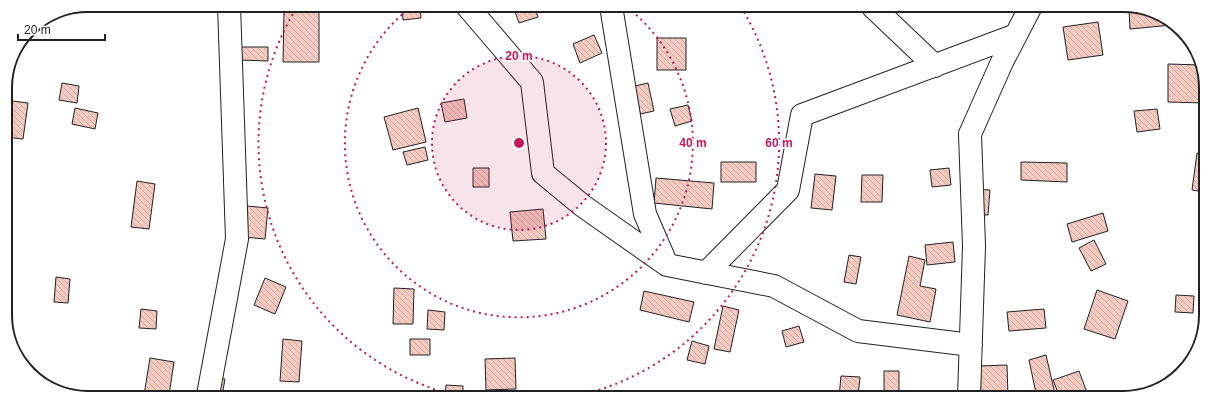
<svg xmlns="http://www.w3.org/2000/svg" width="1211" height="403" font-family="Helvetica,sans-serif">
<style>
.building{fill:url(#building-back-hatch);stroke:#222}
.lines{fill:none;stroke-linecap:round;stroke-linejoin:round}
.street-casing{stroke:#222;stroke-width:24}
.street{stroke:#fff;stroke-width:22}
.ring{fill:none;stroke:#c2185b;stroke-width:2;stroke-dasharray:2 4}
.rim{fill:none;stroke:#222;stroke-width:2}
.centre{fill:#c2185b;stroke:#fff;stroke-width:2}
.ring-label{font-size:12px;text-anchor:middle;font-weight:bold;fill:#c2185b;stroke:#fff;stroke-width:3;stroke-linejoin:round;paint-order:stroke}
</style>
<defs>
<pattern id="building-back-hatch" width="6" height="6" patternUnits="userSpaceOnUse"><rect width="6" height="6" fill="#f3c9c0"/><path d="M-1 5l2 2M0 0l6 6M5-1l2 2" fill="none" stroke="#d0aca5"/></pattern>
</defs>
<rect width="100%" height="100%" fill="#fff"/>
<path class="building" d="M154,5H190V10L154,11Z
M402,6H420L421,18L403,20Z
M513,6H534L538,17L519,23Z
M1146,8L1172,25L1130,29L1129,10Z
M284,10H319V62H283Z
M1098,22L1103,55L1068,60L1063,27Z
M594,35L602,53L580,63L573,44Z
M657,38H686V70H657Z
M239,47H268V61L239,60Z
M1168,64L1201,65L1204,72V103L1168,102Z
M62,83L79,86L77,103L59,100Z
M648,83L654,111L640,114L635,86Z
M464,99L467,118L445,122L441,103Z
M5,100L28,103L23,139L5,137Z
M688,105L692,121L675,126L670,109Z
M75,108L98,113L95,129L72,124Z
M418,108L426,142L393,150L384,117Z
M1157,109L1160,129L1137,132L1134,111Z
M425,147L428,160L407,165L403,152Z
M1197,153L1204,154V192L1192,190Z
M721,162H756V182H721Z
M1021,162L1067,163V182L1021,180Z
M473,168H489V187H473Z
M949,168L951,185L932,187L930,170Z
M815,174L836,176L832,210L811,208Z
M862,175H883L882,202H861Z
M656,178L714,183L712,209L654,203Z
M137,181L155,184L149,229L131,227Z
M971,189L990,190L988,215L970,214Z
M247,206L268,208L265,239L244,237Z
M543,209L546,239L513,241L510,212Z
M1103,213L1108,231L1072,242L1067,224Z
M1094,240L1106,264L1091,271L1079,248Z
M953,242L955,262L927,265L925,245Z
M849,255L861,257L856,284L844,282Z
M909,256L925,260L920,286L936,289L930,322L897,315Z
M56,277L70,279L68,303L54,302Z
M265,278L286,287L275,314L254,305Z
M394,288L414,289L413,324H393Z
M1097,290L1128,301L1115,339L1084,329Z
M644,291L694,302L689,322L640,310Z
M1176,295L1194,296L1193,313L1175,312Z
M723,306L739,310L730,352L714,349Z
M141,309L157,311L156,329L139,328Z
M1044,309L1046,328L1009,331L1007,312Z
M428,310L445,312L444,330L427,329Z
M799,326L804,342L786,347L782,331Z
M283,339L302,341L299,382L280,381Z
M410,339H430V355H410Z
M692,341L709,346L705,364L687,360Z
M1046,355L1056,398H1037L1029,360Z
M150,358L174,362L169,395H144Z
M515,358L516,389L486,390L485,359Z
M1007,365L1008,396L979,397L978,366Z
M884,371H899V394H884Z
M1079,371L1089,398H1060L1053,380Z
M841,376L860,377L858,397H839Z
M209,377L225,379L222,396L207,395Z
M446,385L463,386V396H445Z"/>
<g class="lines">
<g class="street-casing">
<path id="street" d="M467,6L532,82L543,173L583,206L667,265
M611,6L645,214L667,265L774,286L858,331L971,345
M873,7L935,66
M706,273L788,190L802,115L1016,35
M208,395L237,239L229,5
M969,397L974,246L970,134L1002,62L1030,8"/>
</g>
<use href="#street" class="street"/>
</g>
<circle cx="519" cy="143" r="87" fill="#c2185b" fill-opacity=".12"/>
<g class="ring">
<circle cx="519" cy="143" r="87"/>
<path d="M627 7A174 174 0 1 1 412 6"/>
<path d="M458 396A260 260 0 0 1 297 7M741 7A260 260 0 0 1 577 396"/>
</g>
<path d="M0 0H1211V403H0ZM88 12H1123A76 76 0 0 1 1199 88V315A76 76 0 0 1 1123 391H88A76 76 0 0 1 12 315V88A76 76 0 0 1 88 12Z" fill="#fff" fill-rule="evenodd"/>
<path class="rim" d="M88 12H1123A76 76 0 0 1 1199 88V315A76 76 0 0 1 1123 391H88A76 76 0 0 1 12 315V88A76 76 0 0 1 88 12Z"/>
<circle cx="519" cy="143" r="6" class="centre"/>
<g class="ring-label">
<text x="519" y="60">20 m</text>
<text x="693" y="147">40 m</text>
<text x="779" y="147">60 m</text>
</g>
<path d="M18 34v6h87v-6" fill="none" stroke="#222222" stroke-width="2"/>
<text x="24" y="34" font-size="12" fill="#222222" stroke="#ffffff" stroke-width="3" paint-order="stroke">20 m</text>
</svg>
